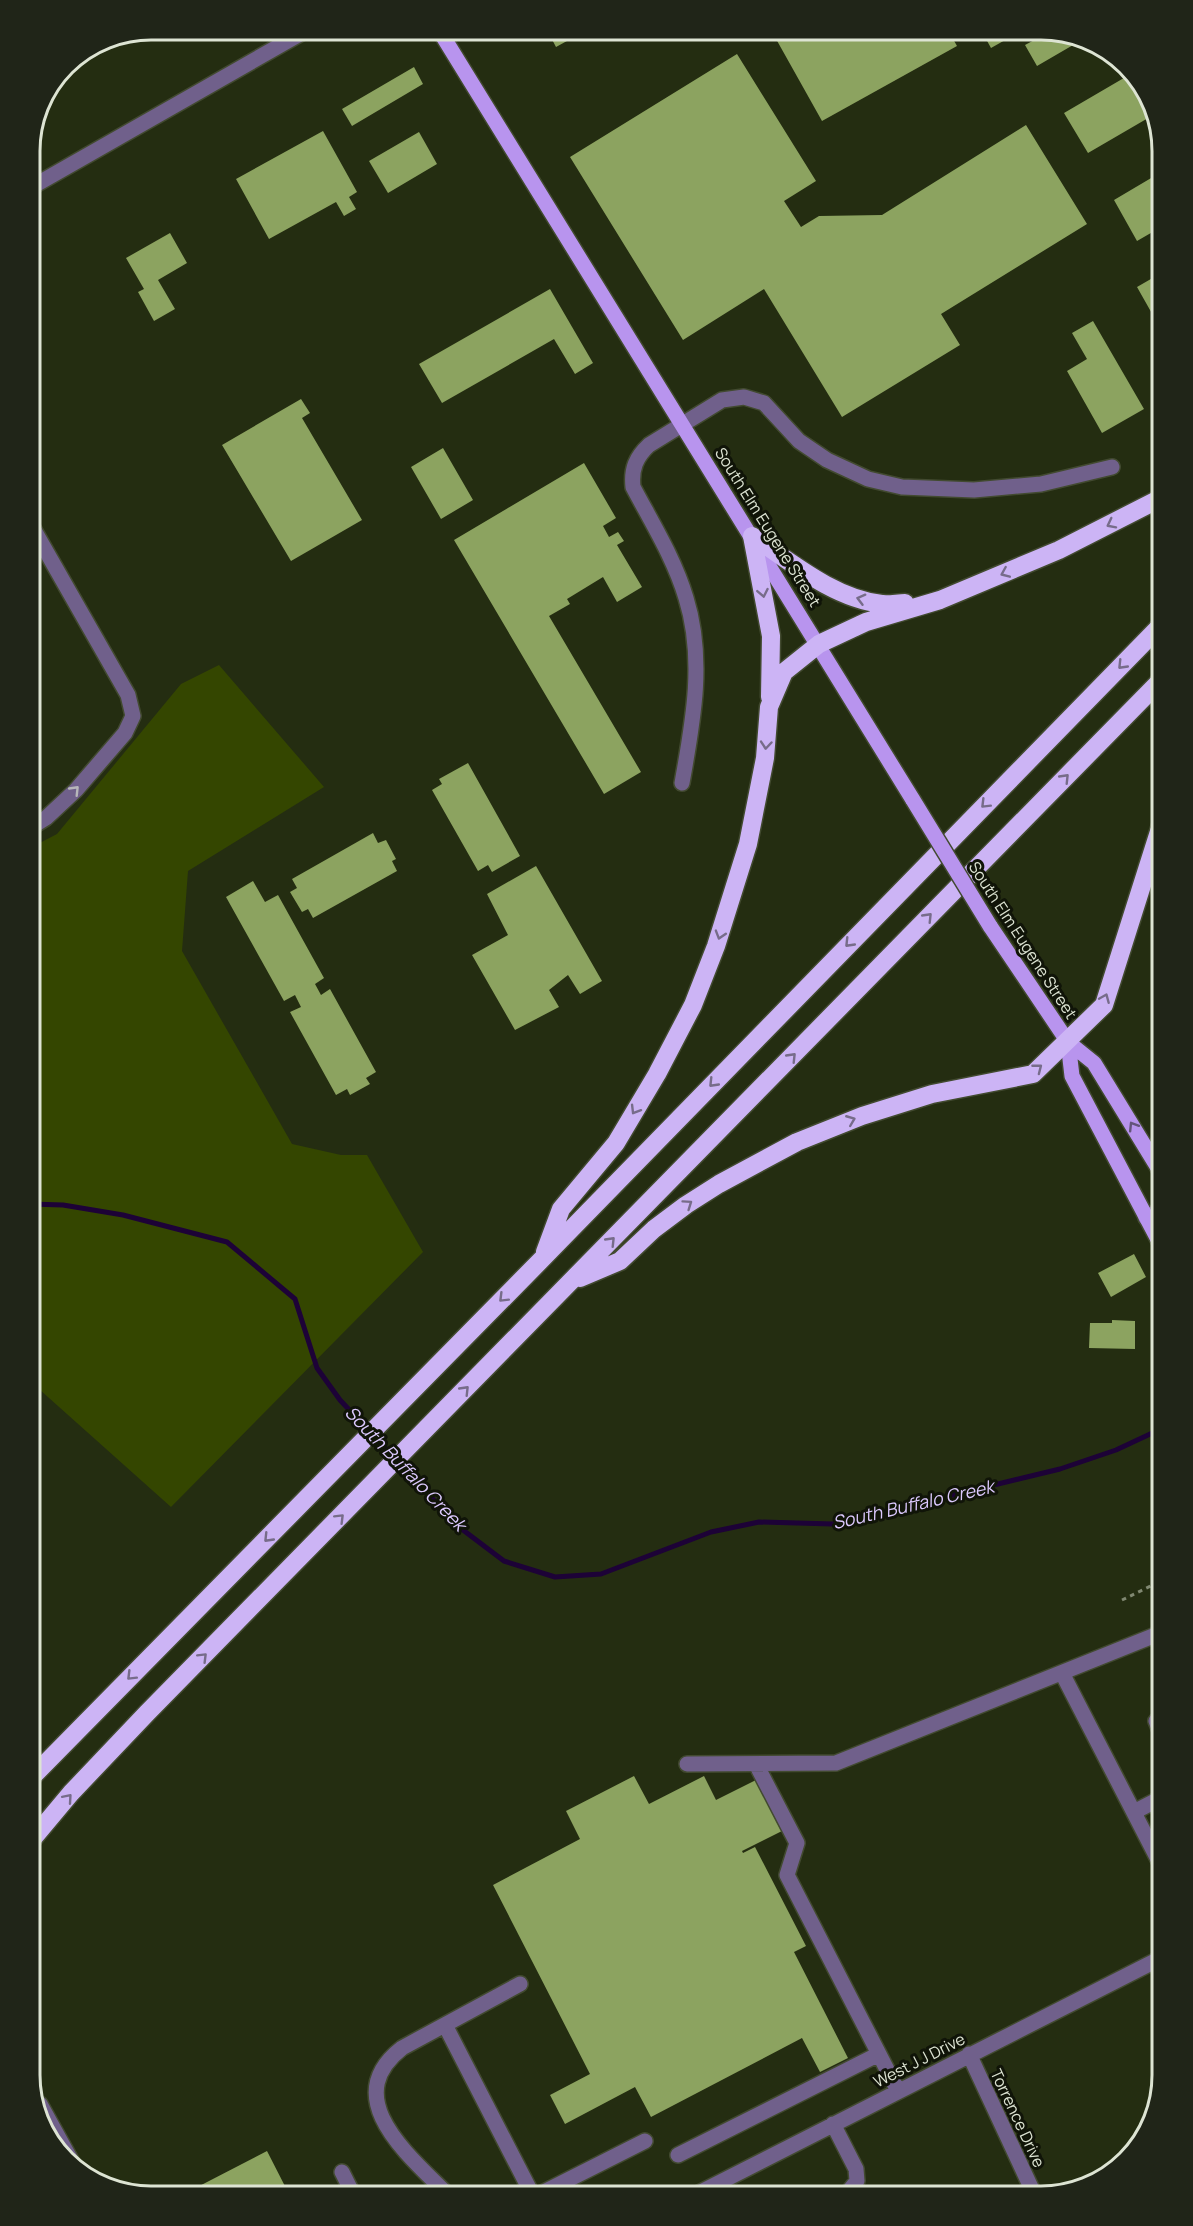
<svg xmlns="http://www.w3.org/2000/svg" width="1193" height="2226" font-family="Manrope,sans-serif">
<style>
.green{fill:#344600}
.lines{fill:none;stroke-linecap:round;stroke-linejoin:round}
.stream{stroke:#1d0237;stroke-width:5}
.building{fill:#8ca360}
.minor-casing{stroke:#424a30;stroke-width:18}
.major-casing{stroke:#424a30;stroke-width:18}
.highway-casing{stroke:#424a30;stroke-width:21}
.path{stroke:#808871;stroke-width:3;stroke-dasharray:4.5 4.5;stroke-linecap:butt}
.minor{stroke:#70608b;stroke-width:15}
.major{stroke:#b894ee;stroke-width:15}
.highway{stroke:#ccb4f5;stroke-width:18}
.major-bridge-casing{stroke:#424a30;stroke-width:18;stroke-linecap:butt}
.major-bridge{stroke:#b894ee;stroke-width:15}
.oneway{stroke:#776c8a}
.oneway2{stroke:#b7b6ba}
.oneway3{stroke:#64547b}
.labels{text-anchor:middle;dominant-baseline:central;stroke-width:6;stroke-linejoin:round;paint-order:stroke}
.street-label{font-size:16px;fill:#dde4d3;stroke:#101408}
.water-label{font-size:18px;font-style:italic;fill:#dcc9fe;stroke:#101408}
.rim{fill:none;stroke:#dde4d3;stroke-width:3}
</style>
<rect width="100%" height="100%" fill="#242d11"/>
<path class="green" d="M219,665L324,787L188,871L182,951L292,1144L341,1155H367L423,1252L171,1507L30,1381V848L57,834L181,684Z"/>
<g class="lines">
<path class="stream" d="M30,1204L63,1205L123,1215L227,1242L295,1299L317,1368L340,1400L459,1527L504,1561L555,1577L601,1574L711,1532L759,1522L833,1524L1060,1469L1116,1450L1163,1428"/>
</g>
<path class="building" d="M547,30H587L556,47Z
M771,30H948L957,46L822,121Z
M981,30H1023L991,48Z
M1051,31L1080,41L1037,66L1025,45Z
M737,54L816,181L784,201L801,227L819,216L882,215L1026,125L1087,224L941,314L960,345L842,417L764,289L683,340L570,157Z
M414,67L423,84L352,126L342,109Z
M1129,75L1154,105L1155,114L1088,153L1064,113Z
M323,131L357,192L349,197L356,209L344,216L336,202L269,239L236,179Z
M419,132L437,164L388,193L369,161Z
M1163,171V226L1137,241L1114,200Z
M170,233L187,263L158,280L175,309L154,321L138,292L144,289L126,258Z
M1163,272V333L1137,287Z
M550,289L593,363L575,374L554,339L442,403L419,364Z
M1093,321L1144,409L1102,433L1067,371L1087,359L1072,333Z
M301,399L310,413L302,418L362,520L291,561L222,445Z
M443,448L473,500L441,519L411,467Z
M584,463L616,518L603,526L609,537L618,532L624,541L617,545L642,587L617,602L603,577L567,599L570,604L549,616L641,772L604,794L454,540Z
M468,763L520,856L492,872L488,865L478,871L432,790L442,784L439,779Z
M373,833L378,843L386,840L396,859L392,861L397,871L313,918L308,909L302,912L290,892L297,888L292,879Z
M536,866L602,981L580,994L568,975L549,990L559,1007L515,1030L472,955L508,935L487,894Z
M253,881L265,902L278,895L324,978L315,984L321,995L330,989L376,1072L366,1078L370,1084L350,1095L347,1089L336,1095L290,1012L301,1007L295,995L284,1001L226,897Z
M1134,1254L1146,1277L1111,1297L1098,1273Z
M1112,1320L1135,1321V1349L1089,1348L1090,1323H1112Z
M634,1776L649,1804L704,1776L716,1800L756,1780L782,1831L742,1851L743,1853L755,1847L806,1946L794,1952L848,2058L820,2072L802,2038L651,2117L635,2087L565,2124L550,2095L590,2074L493,1885L580,1839L566,1811Z
M267,2151L290,2196H180Z"/>
<g class="lines">
<g class="minor-casing">
<path id="minor" d="M30,188L307,30
M682,783C693,722 705,659 686,598C674,558 652,523 633,487C631,469 636,457 649,445L722,400L744,397L764,403L799,441L827,460L868,479L902,487L974,490L1041,484L1112,467
M30,828L46,818L76,790L125,733L133,716L128,695L30,523
M1146,1218L1163,1208
M1062,1673L1163,1869
M1163,1738L1156,1721L1163,1714
M687,1764L836,1763L1163,1632
M756,1764L797,1843L787,1875L898,2091
M1134,1812L1163,1797
M445,2025L533,2196
M969,2054L1035,2196
M37,2107L40,2104L71,2160
M833,2124L856,2169L857,2181L849,2191L840,2196
M678,2155L879,2054
M342,2172L354,2196
M449,2196C411,2157 337,2099 402,2048L520,1984
M536,2196L645,2141
M693,2196L1163,1957"/>
</g>
<g class="major-casing">
<path id="major" d="M439,30L913,800
M990,926L1068,1042L1094,1063L1163,1176
M1068,1042L1072,1076L1163,1249"/>
</g>
<g class="highway-casing">
<path id="highway" d="M752,536C791,562 834,599 882,604C889,605 898,603 905,603
M752,536L771,636L770,697
M545,1252L561,1209L616,1143L657,1074L693,1005L716,946L748,844L765,758L769,707L784,672L819,644L866,622L940,600L1059,550L1163,497
M580,1278L620,1261L654,1229L686,1205L719,1184L797,1142L862,1116L932,1094L1033,1074L1104,1005L1163,819
M30,1779L544,1257L1163,623
M30,1842L71,1793L147,1713L1163,678"/>
</g>
<path class="path" d="M1122,1600L1163,1580"/>
<use href="#minor" class="minor"/>
<use href="#major" class="major"/>
<use href="#highway" class="highway"/>
<g class="major-bridge-casing">
<path id="major-bridge" d="M913,800L990,926"/>
</g>
<use href="#major-bridge" class="major-bridge"/>
</g>
<defs><path id="oneway-chevron" d="M-2-3.5L2.5 0L-2 3.5" fill="none" stroke-width="1.6" stroke-linecap="round" stroke-linejoin="round" transform="scale(1.5)"/></defs>
<g class="oneway">
<use href="#oneway-chevron" transform="translate(1111 524) rotate(153)"/>
<use href="#oneway-chevron" transform="translate(1005 573) rotate(157)"/>
<use href="#oneway-chevron" transform="translate(763 593) rotate(79)"/>
<use href="#oneway-chevron" transform="translate(861 599) rotate(-165)"/>
<use href="#oneway-chevron" transform="translate(1122 665) rotate(134)"/>
<use href="#oneway-chevron" transform="translate(766 745) rotate(95)"/>
<use href="#oneway-chevron" transform="translate(1065 778) rotate(-46)"/>
<use href="#oneway-chevron" transform="translate(985 804) rotate(135)"/>
<use href="#oneway-chevron" transform="translate(928 917) rotate(-46)"/>
<use href="#oneway-chevron" transform="translate(720 935) rotate(107)"/>
<use href="#oneway-chevron" transform="translate(849 943) rotate(134)"/>
<use href="#oneway-chevron" transform="translate(1105 998) rotate(-67)"/>
<use href="#oneway-chevron" transform="translate(792 1057) rotate(-46)"/>
<use href="#oneway-chevron" transform="translate(1038 1068) rotate(-38)"/>
<use href="#oneway-chevron" transform="translate(713 1083) rotate(134)"/>
<use href="#oneway-chevron" transform="translate(635 1110) rotate(121)"/>
<use href="#oneway-chevron" transform="translate(851 1120) rotate(-22)"/>
<use href="#oneway-chevron" transform="translate(688 1204) rotate(-35)"/>
<use href="#oneway-chevron" transform="translate(611 1241) rotate(-46)"/>
<use href="#oneway-chevron" transform="translate(503 1298) rotate(135)"/>
<use href="#oneway-chevron" transform="translate(465 1390) rotate(-46)"/>
<use href="#oneway-chevron" transform="translate(340 1518) rotate(-45)"/>
<use href="#oneway-chevron" transform="translate(268 1538) rotate(134)"/>
<use href="#oneway-chevron" transform="translate(203 1657) rotate(-45)"/>
<use href="#oneway-chevron" transform="translate(131 1676) rotate(135)"/>
<use href="#oneway-chevron" transform="translate(68 1798) rotate(-49)"/>
</g>
<use class="oneway2" href="#oneway-chevron" transform="translate(75 790) rotate(-46)"/>
<use class="oneway3" href="#oneway-chevron" transform="translate(1133 1126) rotate(-122)"/>
<g class="labels">
<g class="street-label">
<text transform="translate(768 527) rotate(58)">South Elm Eugene Street</text>
<text transform="translate(1023 940) rotate(57)">South Elm Eugene Street</text>
<text transform="translate(919 2060) rotate(-27)">West J J Drive</text>
<text transform="translate(1018 2118) rotate(65)">Torrence Drive</text>
</g>
<g class="water-label">
<text transform="translate(406 1468) rotate(46)">South Buffalo Creek</text>
<text transform="translate(913 1504) rotate(-13)">South Buffalo Creek</text>
</g>
</g>
<path d="M0 0H1193V2226H0ZM151 40H1041A111 111 0 0 1 1152 151V2075A111 111 0 0 1 1041 2186H151A111 111 0 0 1 40 2075V151A111 111 0 0 1 151 40Z" fill="#202518" fill-rule="evenodd"/>
<path class="rim" d="M151 40H1041A111 111 0 0 1 1152 151V2075A111 111 0 0 1 1041 2186H151A111 111 0 0 1 40 2075V151A111 111 0 0 1 151 40Z"/>
</svg>
